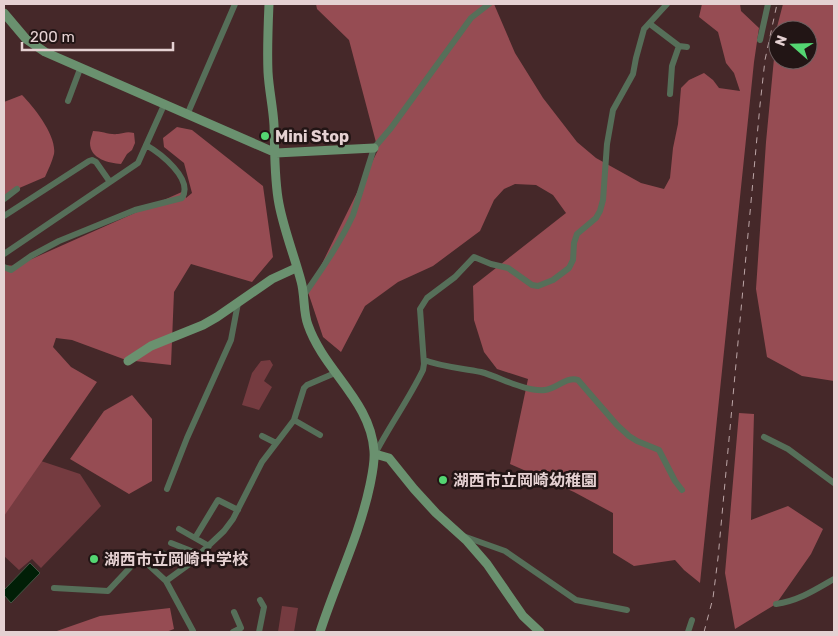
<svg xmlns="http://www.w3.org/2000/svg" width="838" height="636" font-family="Rubik,'Noto Sans JP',sans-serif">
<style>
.green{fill:#753b40}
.forest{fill:#964c53;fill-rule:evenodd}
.water{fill:#011f07;stroke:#455444}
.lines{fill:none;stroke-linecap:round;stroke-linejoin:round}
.street{stroke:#566f59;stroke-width:6}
.secondary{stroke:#6a916f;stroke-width:9}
.rail{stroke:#bca5a6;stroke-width:1;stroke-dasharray:6 6;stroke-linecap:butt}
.poi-dot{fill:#54d672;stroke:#221515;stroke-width:2}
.labels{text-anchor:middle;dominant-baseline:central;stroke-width:5;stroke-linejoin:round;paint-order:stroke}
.poi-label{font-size:16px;font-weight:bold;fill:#e5d1d2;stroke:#221515;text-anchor:start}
</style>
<rect width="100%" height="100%" fill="#452829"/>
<path class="green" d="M270,360L273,365L264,381L272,387L259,410L242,405L252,373L261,361Z
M38,460L80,474L101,506L41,568L32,559L19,570L4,556V496Z
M282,606L298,608L294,632H278Z"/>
<path class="forest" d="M316,4H494L515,53L543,98L577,142L596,158L641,183L664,189L670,178L673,148L678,124L681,88L689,80L704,73L713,80L719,88L740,91L734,73L726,63L718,32L699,17L702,4H740L741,11L759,28L754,62L700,583L684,570L675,560L634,566L613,553V513L574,492L510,464L528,379L497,369L484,352L474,320L473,286L566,213L553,195L536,185L515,184L504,189L494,200L480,231L433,266L398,282L365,306L341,352L323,337L308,292L378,150L349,40L317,9Z
M783,4H834V381L802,376L767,357L756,289L766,142L777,27ZM778,30H808V60H778Z
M22,95C34,107 57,136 54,154C52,162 48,170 45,177L17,189L4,198V102Z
M177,127L192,130L263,186L273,257L252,282L191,264L174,292L171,365L126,360L72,340L56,338L53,347L71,367L97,382L4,516V265L16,266L184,191L186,198L192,193L184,163L164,147L163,138Z
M93,131C102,131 109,135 118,134C124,133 127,131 134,133L135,143L132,150L127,154L121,164C109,163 90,159 90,143C90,140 92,135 93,131Z
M132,395L152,419V481L129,494L70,459L104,411Z
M739,413L754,414L751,520L788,506L823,529L811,554L776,604L735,629L725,573Z
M170,608L174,629L166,632H54L100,616Z"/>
<path class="water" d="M30,563L40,573L11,603L4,595V590Z"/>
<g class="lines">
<path class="street" d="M650,24L679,46L672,66L670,94
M760,40L768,4
M679,46L687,47
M68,101L80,69
M187,115L235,4
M4,199L17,189
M4,216L89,161L92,160L96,162L110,182
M4,254L138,163L164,105
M4,267L11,270L31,256L59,241L135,210L182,198C194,179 160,153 146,145
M304,295C322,269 340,243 353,215L374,148L391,128L471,18L489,4
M424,360C442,367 462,368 481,372C500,377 525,392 545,390C556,389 567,376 578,380L617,425L629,436L637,441L659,450L675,481L682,490
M294,420L320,435
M262,436L276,443
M764,437L788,449L834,483
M375,454C390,425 409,399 423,370L424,364L420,309L427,298L455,277L474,257L491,264L508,268L532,285L538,286L553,280L569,268L573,260L574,243L577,234L596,218L600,211L603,200L607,144L613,110L633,74L636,58L644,29L667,4
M167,489L187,438L231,340L238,303
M179,529L209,546
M463,536L505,551L576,600L627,610
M195,538L218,500L238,510
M171,543L199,554
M162,553L188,565L224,531L233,519L262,462L294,420L304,388L307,385L335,373
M166,581L193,631L192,632
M54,588L108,591L140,557L166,581L188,565
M776,604C798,601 815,590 834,579
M233,632L241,628L234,612
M259,632L264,607L260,600
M688,632L692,620"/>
<path class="secondary" d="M269,4C268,27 267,49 268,72C269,90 273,107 274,125C275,151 274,179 279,204C284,230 294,255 301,281C305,295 303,312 308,325C324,371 371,401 374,451C375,462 372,475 370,485C359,537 336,582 320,632
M4,13L26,39L45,52L276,153L374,148
M128,361L151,346L203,325L217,317L272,279L296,268
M375,454L389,458L414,489L436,513L467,541L487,564L523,616L540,632"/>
<path class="rail" d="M704,632L713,598L718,558L760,105L765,60L777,4"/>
</g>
<g class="poi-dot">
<circle cx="265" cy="136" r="5"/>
<circle cx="443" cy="480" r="5"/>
<circle cx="94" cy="559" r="5"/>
</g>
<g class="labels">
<g class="poi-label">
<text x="275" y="136">Mini Stop</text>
<text x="453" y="480">湖西市立岡崎幼稚園</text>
<text x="104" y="559">湖西市立岡崎中学校</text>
</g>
</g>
<rect width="838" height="636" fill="none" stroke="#e5d1d2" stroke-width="10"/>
<g transform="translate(793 45) rotate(290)"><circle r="24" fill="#221515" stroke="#706061"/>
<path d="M0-4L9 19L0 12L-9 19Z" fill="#54d672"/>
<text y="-8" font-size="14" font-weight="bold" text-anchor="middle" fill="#e5d1d2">N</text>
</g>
<path d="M22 42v8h151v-8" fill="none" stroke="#e5d1d2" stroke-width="2.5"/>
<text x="30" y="42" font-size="15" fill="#e5d1d2" stroke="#221515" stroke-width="4" paint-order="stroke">200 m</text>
</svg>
